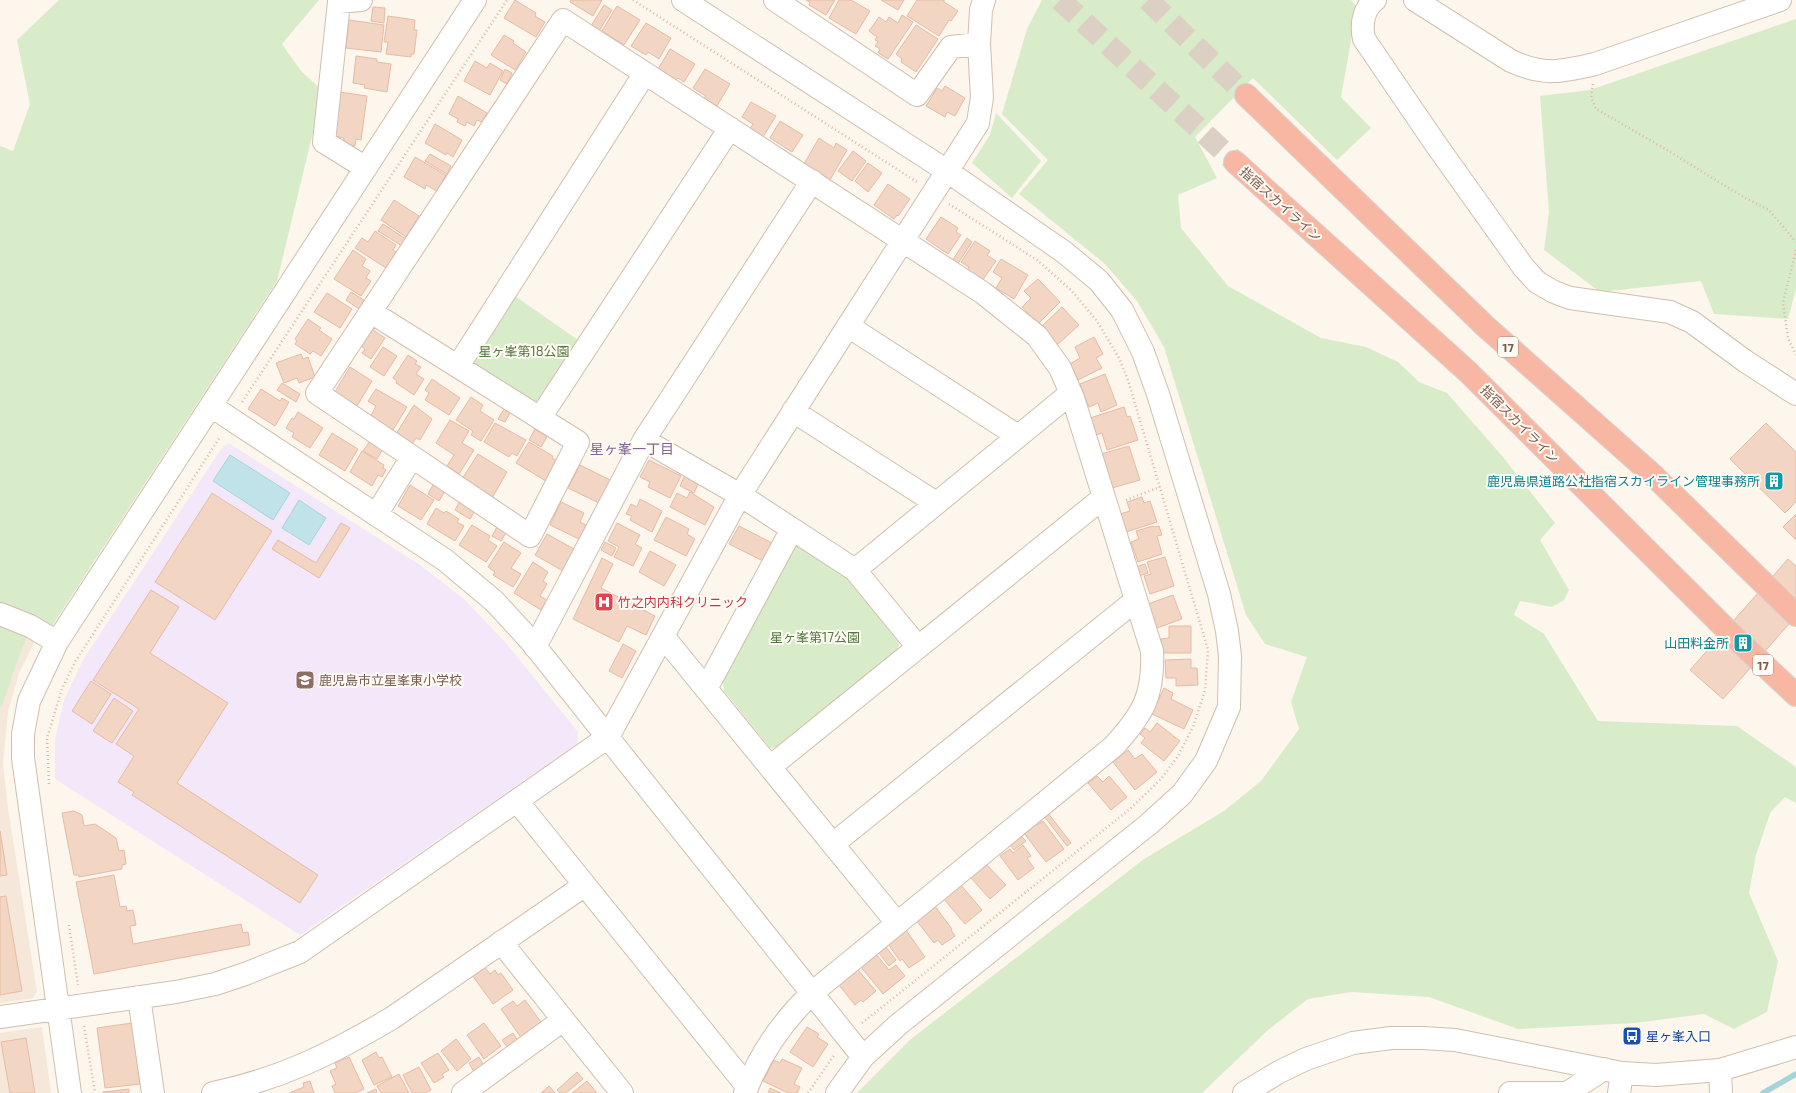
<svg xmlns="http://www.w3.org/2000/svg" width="1796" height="1093" font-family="'Exo 2','Noto Sans JP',sans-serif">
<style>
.residential{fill:#f5e8da}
.education{fill:#f3e8fa}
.green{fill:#d8ecc9}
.water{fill:#bfe3e8;stroke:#a5d3da}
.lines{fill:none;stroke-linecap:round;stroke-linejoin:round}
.stream{stroke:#a5d3da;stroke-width:5.5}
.building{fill:#f3d5c3;stroke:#e6bba3}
.highway-tunnel{stroke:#dcd0c4;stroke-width:22;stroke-dasharray:22 11;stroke-linecap:butt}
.minor-casing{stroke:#d1beb0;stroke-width:24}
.highway-casing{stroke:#dad1cd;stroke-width:24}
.path{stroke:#d9b8a5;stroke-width:2.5;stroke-dasharray:1 3;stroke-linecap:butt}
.minor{stroke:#fff;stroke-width:22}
.highway{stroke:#f7b7a3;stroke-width:22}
.labels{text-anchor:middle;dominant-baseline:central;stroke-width:4;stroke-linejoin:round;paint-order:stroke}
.shield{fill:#fffaf3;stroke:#a28b7f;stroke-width:1}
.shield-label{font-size:12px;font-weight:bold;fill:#7a5c4d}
.street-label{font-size:13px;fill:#7a5c4d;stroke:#fffaf3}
.park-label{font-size:13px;fill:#537a41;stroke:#fffaf3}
.culture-label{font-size:13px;fill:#0d838f;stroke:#fffaf3;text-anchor:end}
.health-label{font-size:13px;fill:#be3a42;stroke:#fffaf3;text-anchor:start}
.education-label{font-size:13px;fill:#785e54;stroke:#fffaf3;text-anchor:start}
.transit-label{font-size:13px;fill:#164399;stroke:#fffaf3;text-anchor:start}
.neighbourhood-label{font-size:14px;fill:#846695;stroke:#fffaf3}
</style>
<rect width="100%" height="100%" fill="#fdf6ec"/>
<path class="residential" d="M0,626L8,627L35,641L19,673L8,712L3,763L8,808L37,992L33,998L0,1003Z
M42,1027L51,1093H0V1033Z"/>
<path class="education" d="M230,444L420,565L465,600L506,643L578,732L577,744L300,935L55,779V739L64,700L83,660L223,446Z"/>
<path class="green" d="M59,0H319L282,44L301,71L323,91L277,281L50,629L0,609V146L13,151L30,104L17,40Z
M1042,0H1351L1357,7L1341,97L1371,128L1337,160L1253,78L1195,137L1217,178L1178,195L1181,228L1228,286L1321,338L1366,347L1398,362L1419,382L1447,393L1503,457L1555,523L1540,540L1569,590L1564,600L1552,607L1520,601L1514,615L1544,634L1598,721L1737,726L1796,767V803L1785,797L1770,813L1756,855L1749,893L1778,961L1767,1012L1734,1029L1704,1014L1635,1023L1518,1029L1429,997L1351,992L1308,999L1268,1030L1202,1093H857L911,1039L1144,859L1224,811L1261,781L1299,729L1291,702L1307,657L1265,644L1246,615L1164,347L1137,301L1105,264L1019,194L1048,160L1002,114L1027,29Z
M1796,19V289L1788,319L1714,314L1701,281L1600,292L1544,250L1549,212L1540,96L1590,90Z
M996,113L1041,161L1012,198L972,163L990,135Z
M512,294L581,342L541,402L534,403L475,368L471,357Z
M800,545L847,577L899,643L898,651L777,747L770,748L724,691L723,682L791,548Z
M0,626L27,637L16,664L2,706L0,707Z"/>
<path class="water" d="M230,455L290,493L273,520L213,481Z
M299,500L326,518L309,545L282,528Z"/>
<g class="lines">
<path class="stream" d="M1763,1093L1796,1074"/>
</g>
<path class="building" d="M515,0L536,13L535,16L545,22L536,37L504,18Z
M571,0H602L593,16L570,2Z
M806,0H835L826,15L809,5L810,2Z
M839,0H851L870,11L856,34L829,18Z
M881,0H904L898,10Z
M917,0H944V2L958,11L951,21L949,20L939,36L907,16Z
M604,5L612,10L599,31L591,26Z
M617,6L640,20L624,45L602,31Z
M373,7L385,8L384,23L371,21Z
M902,15L913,22L888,59L878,53L880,49L875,46L878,42L875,40L877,37L869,31L879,17L886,22L889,17L898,23Z
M388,16L415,20L414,30H417L414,54H411V57L386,54L388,42H384Z
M349,20L384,25L381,52L346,48Z
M646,23L671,38L659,59L648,52L646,55L631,46Z
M916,25L938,39L916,72L901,62L902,59L896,54Z
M504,35L514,41L513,43L526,52L515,70L491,55Z
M670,49L695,64L684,82L678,78L676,80L658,69Z
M356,56L377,59V62L391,64L387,92L364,88L365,85L353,83Z
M475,61L487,68L490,63L503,71L490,95L464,81Z
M505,69L512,73L507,84L500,80Z
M705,69L730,84L717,106L704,98L706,96L693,88Z
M945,86L965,98L955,116L947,112L945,117L926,106L937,88L942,91Z
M339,92L367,96L361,140L356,139L355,146L343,144L344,138L333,136Z
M458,96L487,113L482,122L477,120L474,126L467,122L465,126L457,122L458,119L449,114Z
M751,102L776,116L763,137L750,129L753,124L742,117Z
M780,121L803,135L792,152L770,138Z
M435,124L462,140L453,157L447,153L446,155L425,143Z
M819,138L834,148L836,143L847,150L830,180L804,164Z
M853,151L866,161L852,181L838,171Z
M430,154L451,166L447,174L425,161Z
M415,157L446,175L437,191L426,185L425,189L404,177Z
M868,163L882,173L868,192L855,181Z
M888,184L910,199L898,216L897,215L894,219L874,205Z
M394,200L419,216L406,237L381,220Z
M941,217L958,228L956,232L961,235L948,254L926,239Z
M383,224L406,239L402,246L378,231Z
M375,231L396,245L393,250L396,252L386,268L355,248L362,238L368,242Z
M967,238L972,242L957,265L952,261Z
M975,241L990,251L987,255L996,261L982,281L967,271L969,267L961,262Z
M353,250L366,259L362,266L370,271L366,278L371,281L361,296L334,279Z
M1001,259L1028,275L1014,299L996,288L1002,278L993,272Z
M1038,279L1060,302L1038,324L1022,307L1031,298L1024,291Z
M351,292L364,300L359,309L346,300Z
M327,293L352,309L340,328L314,312Z
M1062,307L1079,325L1057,345L1041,327Z
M308,319L321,328L319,330L332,339L321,356L313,351L310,354L295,344L297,341L295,339Z
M372,329L385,338L371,359L362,353L365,349L361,346Z
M1094,337L1103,354L1096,358L1102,368L1078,380L1070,364L1080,358L1075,347Z
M383,347L397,356L384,376L370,367Z
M301,354L303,359L308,357L315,377L299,383L297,378L284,383L276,363Z
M408,355L417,361L415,364L421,367L416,374L424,379L414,395L396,383L397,381L393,378Z
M350,367L372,381L357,406L349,401L347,403L333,395Z
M1105,374L1117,405L1101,412L1098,403L1089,407L1080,384Z
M432,379L460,398L449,415L425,400L429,393L425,390Z
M282,383L300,394L296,402L277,390Z
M261,389L280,401L282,398L289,402L275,426L248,409Z
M376,389L407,407L393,430L370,417L376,406L368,401Z
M471,397L483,405L480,411L494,420L481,441L471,435L473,431L456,420Z
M414,405L432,419L420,440L416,438L412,444L396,434Z
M1124,407L1127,417L1130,416L1138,440L1107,450L1102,433L1096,435L1090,418Z
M504,409L510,413L505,422L498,419Z
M298,412L323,428L310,448L292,437L294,433L286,428L292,418L294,419Z
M450,420L469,431L462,443L474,450L459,474L447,466L454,455L436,443Z
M495,423L526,440L517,456L512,453L509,457L484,442Z
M1766,423L1796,452V502L1785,513L1730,459Z
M535,429L547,437L541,447L529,440Z
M332,433L358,449L345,471L319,455Z
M370,441L383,449L377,459L363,451Z
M529,442L553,456L552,458L557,461L546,481L516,463Z
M1129,446L1140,480L1112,488L1101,454Z
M362,451L384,465L383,468L386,470L382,477L378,475L372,486L350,472Z
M478,454L507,472L492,498L462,479Z
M649,460L681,476L670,498L648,487L650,482L640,477Z
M580,465L612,481L601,504L568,488Z
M686,473L700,480L694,493L680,486Z
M410,485L434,500L421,520L398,506Z
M433,485L445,491L439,501L428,494Z
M690,492L714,507L705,525L670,507L677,493L687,498Z
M212,493L272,531L215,620L155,582Z
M1142,497L1144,503L1150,501L1157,522L1126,532L1120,514L1130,511L1127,502Z
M640,499L662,511L652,532L630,520L632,516L626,514L631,504L637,507Z
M460,501L475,511L470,519L455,510Z
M561,502L584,513L580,522L586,525L579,539L550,525Z
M436,508L444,513L446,511L459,519L457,522L464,526L455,541L427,524Z
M1796,514V540L1783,527Z
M666,517L689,529L687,534L695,539L686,556L654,540Z
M341,523L350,528L319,578L272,549L278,540L316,563Z
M617,523L640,535L635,544L642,548L633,566L614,557L619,547L608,541Z
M472,525L490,536L488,540L497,546L486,562L459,545Z
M498,525L507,531L501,541L492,536Z
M739,526L772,543L763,561L729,544Z
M1153,526L1154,527L1159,526L1162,535L1157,536L1162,554L1138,562L1131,542L1139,539L1136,531Z
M547,534L574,549L563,571L535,555Z
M504,542L521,553L511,568L521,574L513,587L493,575L495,572L488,567Z
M605,542L616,548L612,556L601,550Z
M650,551L676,565L664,586L639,572Z
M1165,557L1174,586L1150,594L1144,576L1151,574L1147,562Z
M602,558L613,564L601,588L655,616L646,635L627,626L619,642L573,619Z
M1788,559L1796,566V616L1723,699L1690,670Z
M533,562L548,572L543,581L547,584L540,596L547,600L541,610L514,593Z
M1145,564L1148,573L1139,576L1136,567Z
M151,590L179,607L150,653L228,703L177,783L318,875L300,903L132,795L134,792L118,782L134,756L116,744L139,709L93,680Z
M1173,595L1182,619L1157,628L1148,604Z
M1169,626H1191V653H1161V639L1169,638Z
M623,644L636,651L622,678L609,671Z
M1191,659V668H1197L1198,685L1176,686V678H1166L1165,660Z
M91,681L111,694L92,724L72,711Z
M1164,688L1173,693L1171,699L1193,710L1184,729L1150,713L1154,704L1156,705Z
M114,698L133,711L112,743L93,731Z
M1157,723L1180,741L1164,761L1141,743L1145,738L1140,734L1145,728L1150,732Z
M1128,750L1135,759L1142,754L1157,772L1135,790L1113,762Z
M1097,776L1103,782L1109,776L1127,797L1111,810L1088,783Z
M74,811L82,815L84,826L95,824L116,838L119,851L124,850L126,864L122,865V869L79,877L78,875H74L62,813Z
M1048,813L1071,843L1067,846L1044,816Z
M1043,821L1064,849L1046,862L1024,833L1036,823L1037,825Z
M0,831L7,875L0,876Z
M1021,836L1026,841L1014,850L1009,844Z
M1023,845L1031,856L1027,858L1034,868L1018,880L1000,856L1010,849L1013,853Z
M985,863L1006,885L990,899L970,877Z
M114,875L120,907L126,906L127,911L133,910L136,925L130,926L133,944L241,924L243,933L248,932L250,945L94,974L76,882Z
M960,884L982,910L965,924L943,898Z
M6,896L22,991L0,995V897Z
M934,905L952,929L951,930L955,936L942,945L938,940L934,943L916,920Z
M906,930L925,957L909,968L902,959L900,961L888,944Z
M886,947L896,960L889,966L879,953Z
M876,954L889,970L896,965L905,976L883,994L861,967Z
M484,966L490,974L495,970L498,975L501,973L513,990L493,1004L472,975Z
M858,970L876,991L863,1002L861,1000L855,1005L839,985Z
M525,1000L543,1025L522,1039L501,1009L513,1001L517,1006Z
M132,1023L140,1084L105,1088L97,1028Z
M484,1023L501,1046L484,1059L467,1035Z
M807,1027L819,1034L817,1037L828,1044L813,1067L790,1052Z
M513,1033L518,1041L508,1048L502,1040Z
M26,1038L35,1093H10L1,1042Z
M456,1039L471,1059L457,1071L441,1051Z
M376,1052L379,1058L382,1057L392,1077L374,1085L362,1060Z
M438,1053L449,1070L442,1074L444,1077L434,1083L421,1063Z
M349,1057L364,1089L356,1093H335L332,1086L336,1084L330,1071L337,1068L335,1063Z
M479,1057L484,1066L474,1072L469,1063Z
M782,1059L802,1068L794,1084L800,1087L797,1093H788L763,1081L774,1060L780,1063Z
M419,1067L431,1090L426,1093H412L403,1075Z
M577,1072L583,1079L566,1093H560L557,1090Z
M399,1074L409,1093H381L377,1086Z
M310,1081L314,1093H289L304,1087L303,1083Z
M587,1081L597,1093H572Z
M549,1086L555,1093H541Z
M770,1088L781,1093H768Z
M129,1089V1093H103V1092Z
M376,1089L377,1093H367Z"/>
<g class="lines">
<path class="highway-tunnel" d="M1060,0L1235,162
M1148,0L1246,95"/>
<g class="minor-casing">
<path id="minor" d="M361,0L339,2L324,142L366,168
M683,0L947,171L1064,252L1099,281L1122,310L1143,352L1158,394L1219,594L1227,631L1230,656L1229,707L1206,761L1182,794L1149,824L899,1024L863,1057L837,1093
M775,0L917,95L951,47L979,44
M1375,0C1363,9 1361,25 1364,39L1437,146L1524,268L1537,282L1554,292L1570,298L1670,312L1692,322L1745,361L1796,394
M1415,0L1511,61C1544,76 1561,72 1595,64L1780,0
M371,312L578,442L530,536L317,393L563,20L983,293L1037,336L1060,368L1073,398L1152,651C1154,696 1143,714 1114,746L812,993C783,1021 759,1055 745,1093
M848,326L1018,436
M458,366L645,73
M211,406L445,560L494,601L530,640L863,1057
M793,411L936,503
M540,418L730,128
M644,440L740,495L855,570L918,647
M376,515L412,457
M855,570L1071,393
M0,614L30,626L57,642
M663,636L897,923
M535,647L644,440L812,181
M706,689L792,529
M770,767L1104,497
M517,801L747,1086
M833,844L1136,600
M501,942L622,1093
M139,997L153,1093
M0,1017L176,992L215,984L245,974L300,952L608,737L740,495L978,123L982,97L979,44L981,10L984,0
M1720,1070L1721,1093
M70,1093L23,758V734L29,701L57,642L475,0
M213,1093C281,1079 333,1053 392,1018L585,885
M463,1093L563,1020
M1244,1093L1279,1072L1306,1059L1353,1043L1391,1038H1423L1455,1040L1622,1073L1656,1075L1720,1070L1796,1047
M1510,1093H1567L1604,1069
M1619,1093L1622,1073"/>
</g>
<g class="highway-casing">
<path id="highway" d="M1246,95L1485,326L1654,476L1796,615
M1235,162L1468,372L1731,634L1796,695"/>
</g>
<path class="path" d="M633,0L917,182
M1593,84L1591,97L1596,109L1667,150L1745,198L1769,210L1796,242
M1796,250L1783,303L1788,338L1796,355
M242,402L507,0
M1126,500L1160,487
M49,784L47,738L62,689L75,662L220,437
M69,925L78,985
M862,1023L1130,809L1161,779L1178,756L1193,727L1205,690L1208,650L1128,380L1119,358L1097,321L1071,290L1037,260L949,204
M84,1026L95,1093
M808,1093L835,1054"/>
<use href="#minor" class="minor"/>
<use href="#highway" class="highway"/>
</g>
<defs>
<g id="building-square" transform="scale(1)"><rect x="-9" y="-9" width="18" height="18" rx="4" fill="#0f9aa8" stroke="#fffaf3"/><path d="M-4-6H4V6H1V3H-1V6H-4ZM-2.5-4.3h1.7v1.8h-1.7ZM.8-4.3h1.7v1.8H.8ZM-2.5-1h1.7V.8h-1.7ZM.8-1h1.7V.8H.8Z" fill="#fff"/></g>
<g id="hospital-square" transform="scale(1)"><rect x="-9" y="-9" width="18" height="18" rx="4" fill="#e0444e" stroke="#fffaf3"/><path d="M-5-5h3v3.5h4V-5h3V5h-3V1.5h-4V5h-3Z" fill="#fff"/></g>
<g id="school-square" transform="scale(1)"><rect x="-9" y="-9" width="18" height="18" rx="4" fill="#8d6e63" stroke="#fffaf3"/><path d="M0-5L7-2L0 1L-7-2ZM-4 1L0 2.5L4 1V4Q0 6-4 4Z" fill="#fff"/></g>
<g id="bus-square" transform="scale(1)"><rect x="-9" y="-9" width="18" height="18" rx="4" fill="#1a4fb4" stroke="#fffaf3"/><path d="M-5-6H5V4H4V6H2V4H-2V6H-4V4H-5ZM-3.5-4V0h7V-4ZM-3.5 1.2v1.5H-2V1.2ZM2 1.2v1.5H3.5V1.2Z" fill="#fff"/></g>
</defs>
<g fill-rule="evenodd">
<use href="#building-square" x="1774" y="481"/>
<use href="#hospital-square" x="604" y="602"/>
<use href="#building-square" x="1743" y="643"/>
<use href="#school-square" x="305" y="680"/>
<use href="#bus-square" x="1632" y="1036"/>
</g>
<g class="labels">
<g class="shield">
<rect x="1498" y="337" width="20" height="20" rx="3"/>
<rect x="1753" y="655" width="20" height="20" rx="3"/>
</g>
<g class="shield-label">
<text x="1508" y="347">17</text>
<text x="1763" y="665">17</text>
</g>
<g class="street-label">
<text transform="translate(1281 204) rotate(42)">指宿スカイライン</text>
<text transform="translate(1520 424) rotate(45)">指宿スカイライン</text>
</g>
<g class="park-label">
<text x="524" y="351">星ヶ峯第18公園</text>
<text x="815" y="637">星ヶ峯第17公園</text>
</g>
<g class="culture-label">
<text x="1760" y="481">鹿児島県道路公社指宿スカイライン管理事務所</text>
<text x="1729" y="643">山田料金所</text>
</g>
<g class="health-label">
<text x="618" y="602">竹之内内科クリニック</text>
</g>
<g class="education-label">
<text x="319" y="680">鹿児島市立星峯東小学校</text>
</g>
<g class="transit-label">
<text x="1646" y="1036">星ヶ峯入口</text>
</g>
<g class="neighbourhood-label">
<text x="632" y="448">星ヶ峯一丁目</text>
</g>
</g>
</svg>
